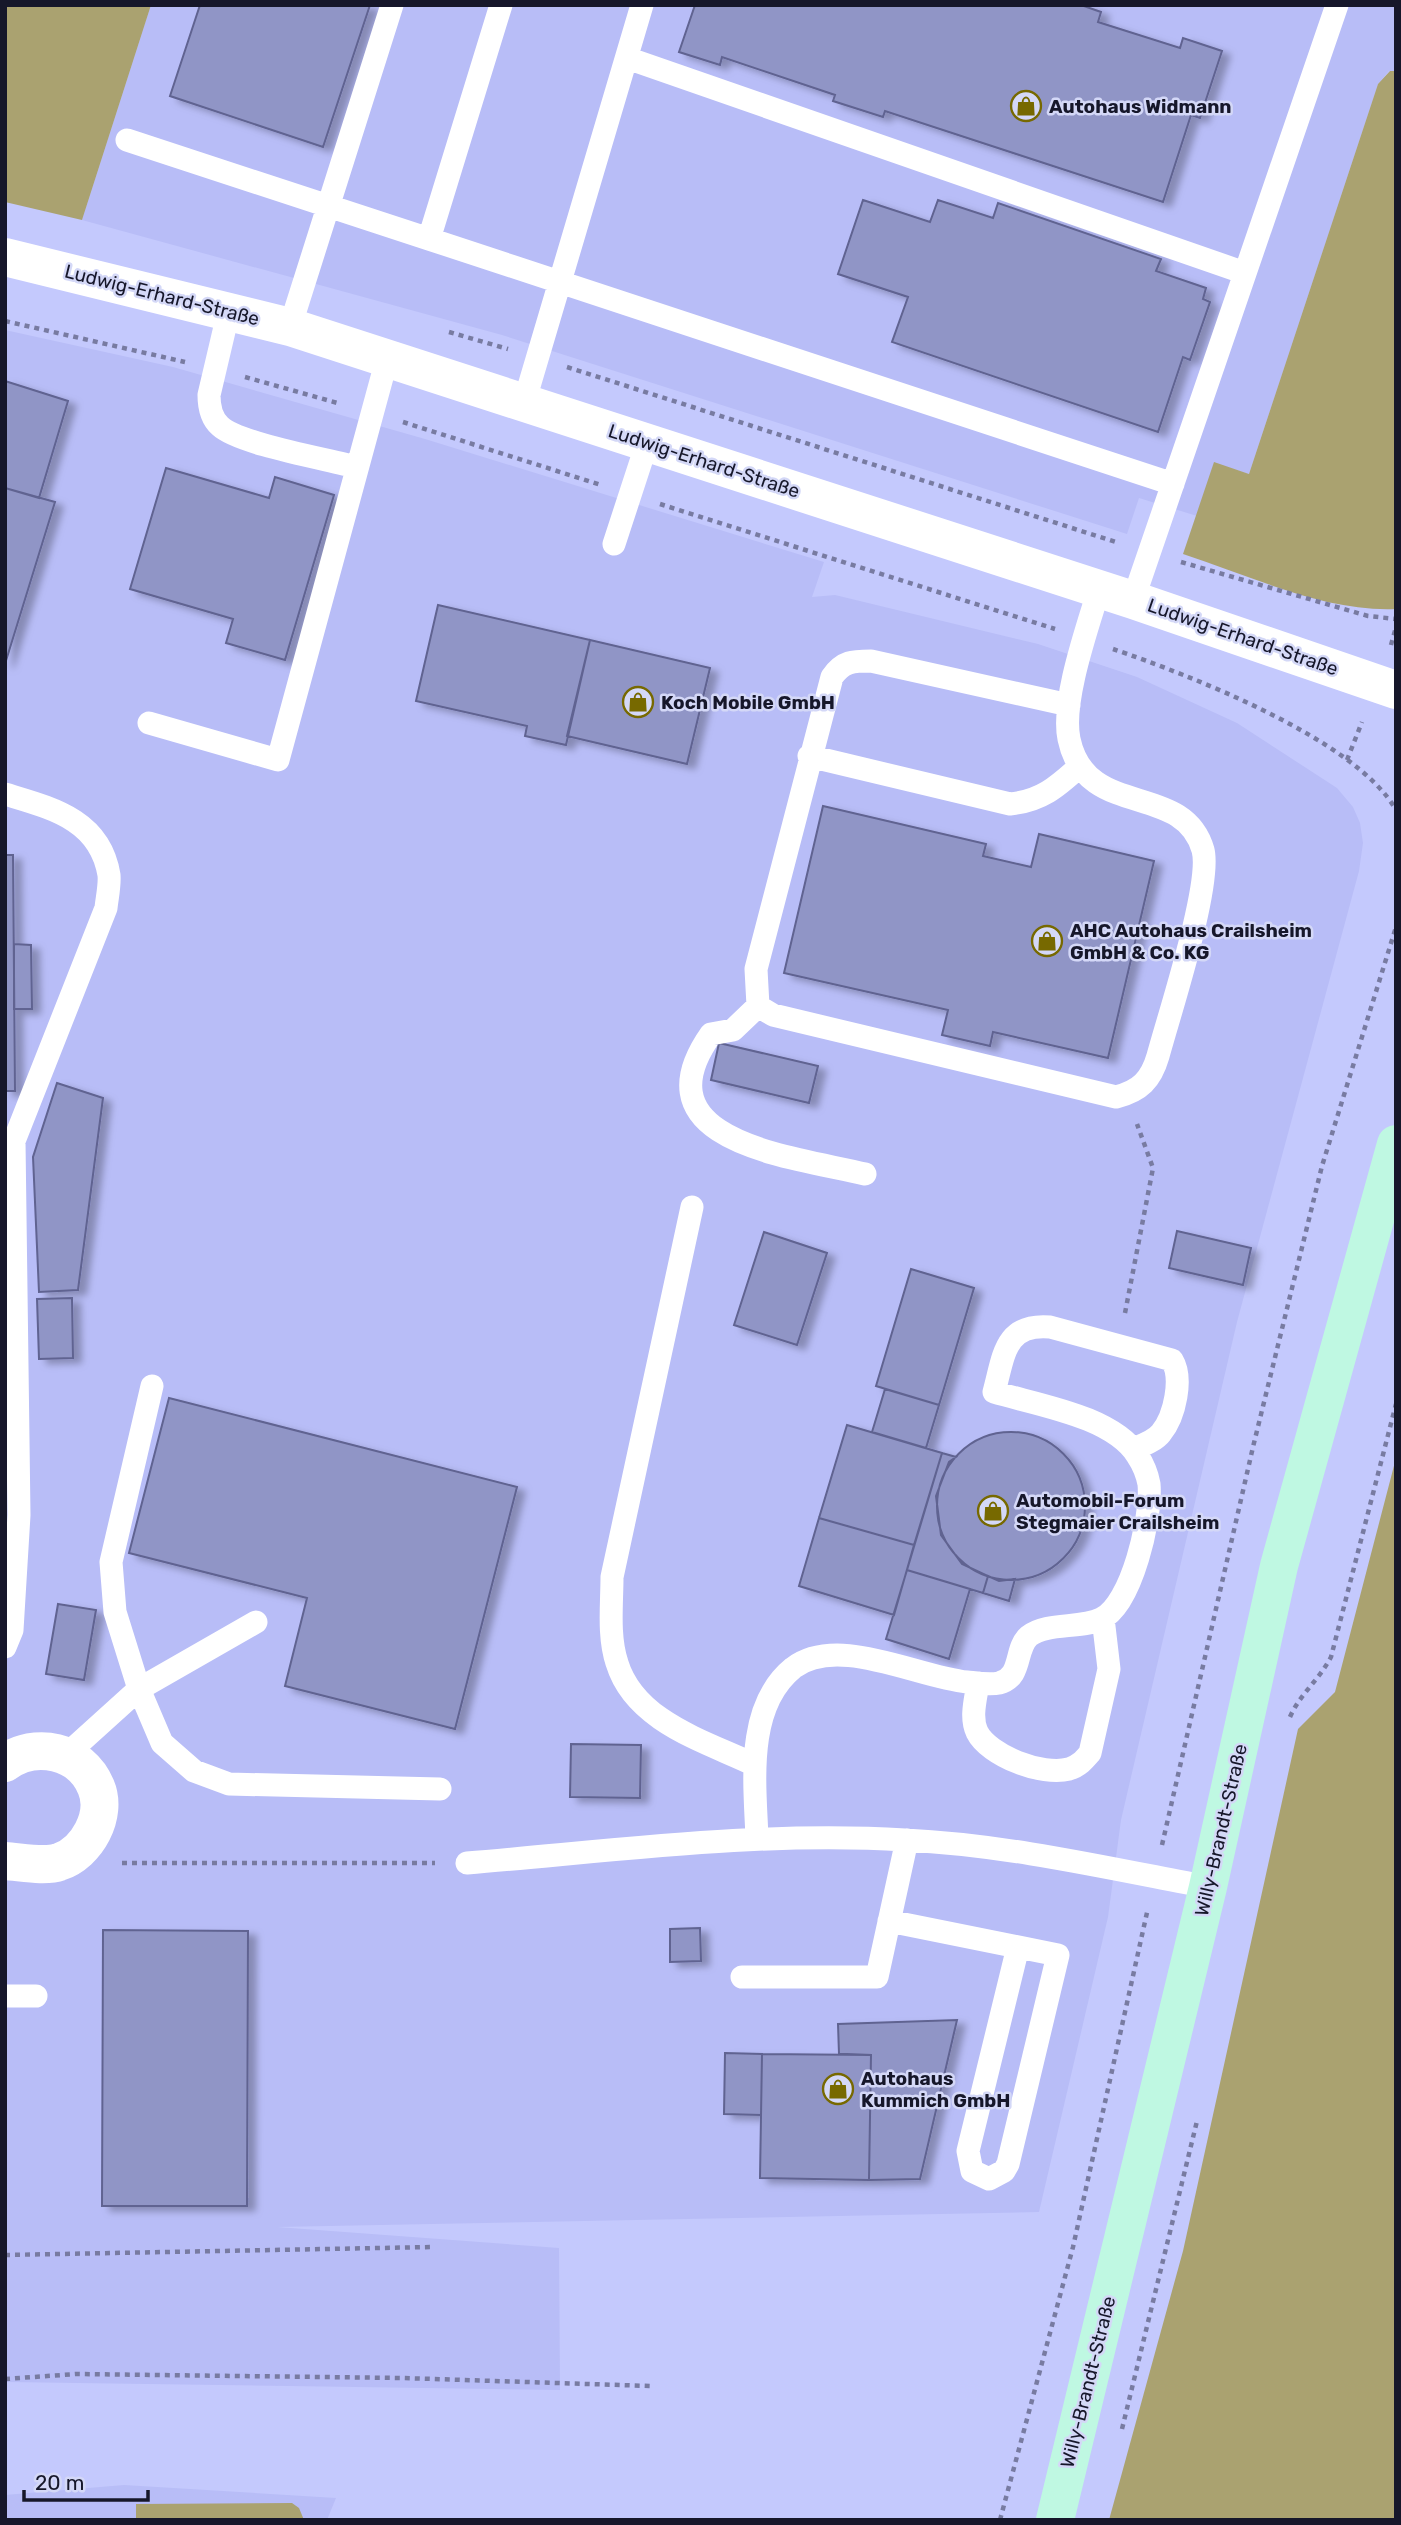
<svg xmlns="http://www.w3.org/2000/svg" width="1401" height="2525" font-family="Rubik,sans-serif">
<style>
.built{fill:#b8bdf7}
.green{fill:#aaa270}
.building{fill:#9095c6;stroke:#606391;stroke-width:2;filter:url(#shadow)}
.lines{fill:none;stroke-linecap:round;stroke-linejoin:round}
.path{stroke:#787ba1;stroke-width:4.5;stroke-dasharray:5 5;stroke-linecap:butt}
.lane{stroke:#fff;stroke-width:23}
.street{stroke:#fff;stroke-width:38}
.secondary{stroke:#bff8e2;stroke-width:38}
.labels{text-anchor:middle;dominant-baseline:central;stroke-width:5;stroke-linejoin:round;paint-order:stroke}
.poi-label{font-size:19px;font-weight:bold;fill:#16172a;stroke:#d4d8f7;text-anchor:start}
.street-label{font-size:19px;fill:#16172a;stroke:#d4d8f7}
</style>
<defs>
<filter id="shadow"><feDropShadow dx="8" dy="4.5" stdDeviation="3.5" flood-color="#0004"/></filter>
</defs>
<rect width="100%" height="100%" fill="#c4c9fd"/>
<path class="built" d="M151,5H1396V71H1389L1378,84L1249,474L1214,463L1197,516L1139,498L1127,534L502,335L82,220Z
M5,330L173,367L425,439L824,562L812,597L835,595L1038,644L1137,677L1237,723L1337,788L1353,807L1360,823L1363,843L1359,871L1237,1322L1121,1820L1108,1917L1039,2212L277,2227L559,2248L560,2390L5,2382Z
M124,2485L336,2498L327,2520H5V2495Z"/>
<path class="green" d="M5,5H151L82,220L5,202Z
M1390,71H1396V609C1324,612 1251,576 1183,554L1214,462L1249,474L1378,84Z
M1396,1458V2520H1109L1183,2251L1298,1729L1335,1692Z
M292,2503L299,2508L304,2520H136V2504Z"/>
<path class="building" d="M200,5H370L323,147L170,96Z
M695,5H1081L1101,12L1098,22L1180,48L1183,38L1222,51L1200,118L1191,115L1163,202L885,111L883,117L833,101L835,95L722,57L720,65L679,52Z
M863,200L930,222L938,200L993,218L998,203L1161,259L1156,271L1206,288L1203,299L1210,302L1190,360L1183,357L1158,432L892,342L908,297L838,274Z
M5,381L68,401L39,498L5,488Z
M166,468L269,498L275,477L334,495L285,660L226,643L233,619L130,589Z
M5,488L55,502L5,664Z
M438,605L590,640L566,745L525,736L527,726L416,701Z
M590,640L710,668L687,764L567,736Z
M823,806L986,844L983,856L1031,867L1039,834L1154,861L1108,1058L993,1032L990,1046L942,1035L948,1010L784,973Z
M5,855H13L15,1091H5Z
M14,944L31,945L32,1009H14Z
M719,1043L818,1066L809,1103L711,1080Z
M57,1083L103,1098L78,1290L39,1292L33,1157Z
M1177,1231L1251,1248L1243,1285L1169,1268Z
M764,1232L827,1253L797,1345L734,1325Z
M911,1269L974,1288L939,1405L876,1386Z
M72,1298L73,1358L39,1359L37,1299Z
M885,1389L939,1405L926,1448L872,1432Z
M169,1398L517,1487L455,1729L285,1686L307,1598L129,1553Z
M847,1425L942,1453L914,1545L819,1518Z
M937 1506a74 74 0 1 1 148 0a74 74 0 1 1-148 0Z
M942,1453L956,1457L949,1462L936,1496L941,1535L962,1564L988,1576L983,1593L907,1570Z
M819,1518L914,1545L894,1615L799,1586Z
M907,1570L970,1589L949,1659L886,1639Z
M988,1576L999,1581L1015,1579L1009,1601L983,1593Z
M58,1604L96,1610L84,1680L46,1674Z
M571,1744L641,1745L640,1798L570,1797Z
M700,1928L701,1961L670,1962V1929Z
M103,1930L248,1931L247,2206H102Z
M957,2020L920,2179L869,2180L871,2055L839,2054L838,2024Z
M725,2053L762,2054L761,2115L724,2114Z
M762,2054L871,2055L869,2180L760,2178Z"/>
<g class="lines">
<path class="path" d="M5,321L185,362
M449,332L508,349
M567,367L1119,543
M245,377L341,404
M403,422L601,485
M660,504L1055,629
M1181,562L1368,616L1396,619
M1391,645L1396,627
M1113,649C1189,675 1356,739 1396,810
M1347,760L1362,722
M1125,1313L1153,1168L1137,1124
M1290,1717C1300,1694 1319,1680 1331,1657L1396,1404
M1162,1845L1253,1447L1322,1166L1396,927
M122,1863H435
M5,2255L432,2247
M5,2379L76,2374L403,2378L650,2386
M1122,2429L1197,2121
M1000,2520L1073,2247L1148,1908"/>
<path class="lane" d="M627,58L1245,273
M127,140L429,239L501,5
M429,239L1173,484
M229,310L209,395C209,406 211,418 220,426C239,444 327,459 356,467
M290,327L392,5
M524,403L642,5
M614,544L647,443
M1133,600L1337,5
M1069,705L871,661C853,661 843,661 832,677L756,969L758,1006L773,1015L1116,1097C1140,1091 1151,1080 1158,1056C1169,1015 1212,884 1203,850C1183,780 1086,821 1069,739C1061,701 1088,626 1099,589
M149,723L278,760L387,359
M809,756L1010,804C1041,801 1057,787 1079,767
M5,794C51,808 100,819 109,875C110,885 107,898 106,908L14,1141L19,1515L12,1630L5,1647
M758,1006L733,1030L711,1034C634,1143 796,1157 865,1174
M692,1207L612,1577C612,1604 608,1636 617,1663C635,1722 705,1741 755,1765
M152,1386L111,1562L115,1612L139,1689L162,1743L194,1771L229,1784L440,1789
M978,1683C976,1698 970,1717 977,1732C989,1756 1042,1776 1069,1769C1079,1766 1084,1760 1090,1753L1109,1669L1103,1618
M66,1755L139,1689L256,1622
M757,1838C755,1784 745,1707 793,1668C837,1634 917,1677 967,1682C977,1683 990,1685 999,1683C1023,1677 1014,1649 1029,1636C1047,1622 1080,1629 1101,1619C1132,1605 1152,1516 1149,1484C1147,1473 1143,1464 1137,1455C1112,1416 1037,1405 994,1392C1004,1356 1004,1323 1050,1327L1172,1360C1183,1378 1175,1416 1161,1433C1155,1441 1143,1445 1133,1449
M467,1863C613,1851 759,1831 905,1840C1008,1845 1108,1868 1208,1887
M889,1921L1058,1955L1008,2164L1004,2171L989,2179L972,2171L968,2151L1018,1947
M742,1977H877L907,1840
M5,1996H36"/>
<path class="street" d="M5,257L290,327L1133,600L1396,690
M5,1763C35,1741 81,1750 96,1787C108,1815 87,1853 59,1862C45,1867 21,1862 5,1861"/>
<path class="secondary" d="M1055,2520L1208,1887L1279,1566L1396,1144"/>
</g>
<defs>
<g id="shop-ring" transform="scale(1.575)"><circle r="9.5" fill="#d4d8f7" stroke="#776900" stroke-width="1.5"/><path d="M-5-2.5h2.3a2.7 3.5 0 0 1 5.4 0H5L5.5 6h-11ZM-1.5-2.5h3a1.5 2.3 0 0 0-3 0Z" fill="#776900"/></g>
</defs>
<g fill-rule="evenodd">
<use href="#shop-ring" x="1026" y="106"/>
<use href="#shop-ring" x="638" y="702"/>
<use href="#shop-ring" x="1047" y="941"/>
<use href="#shop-ring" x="993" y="1511"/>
<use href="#shop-ring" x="838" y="2089"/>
</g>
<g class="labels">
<g class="poi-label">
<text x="1049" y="106">Autohaus Widmann</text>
<text x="661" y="702">Koch Mobile GmbH</text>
<text x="1070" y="930">AHC Autohaus Crailsheim<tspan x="1070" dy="22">GmbH &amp; Co. KG</tspan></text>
<text x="1016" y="1500">Automobil-Forum<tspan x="1016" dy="22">Stegmaier Crailsheim</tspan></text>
<text x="861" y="2078">Autohaus<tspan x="861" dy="22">Kummich GmbH</tspan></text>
</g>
<g class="street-label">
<text transform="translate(162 295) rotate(14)">Ludwig-Erhard-Straße</text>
<text transform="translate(704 461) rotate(18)">Ludwig-Erhard-Straße</text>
<text transform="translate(1243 637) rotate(19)">Ludwig-Erhard-Straße</text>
<text transform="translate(1221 1830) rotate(-77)">Willy-Brandt-Straße</text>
<text transform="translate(1088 2382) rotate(-76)">Willy-Brandt-Straße</text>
</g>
</g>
<rect width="1401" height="2525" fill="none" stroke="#16172a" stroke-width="14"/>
<path d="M24 2490v10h124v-10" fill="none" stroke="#16172a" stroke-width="3.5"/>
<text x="35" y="2490" font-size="21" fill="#16172a" stroke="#d4d8f7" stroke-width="5" paint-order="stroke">20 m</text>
</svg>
